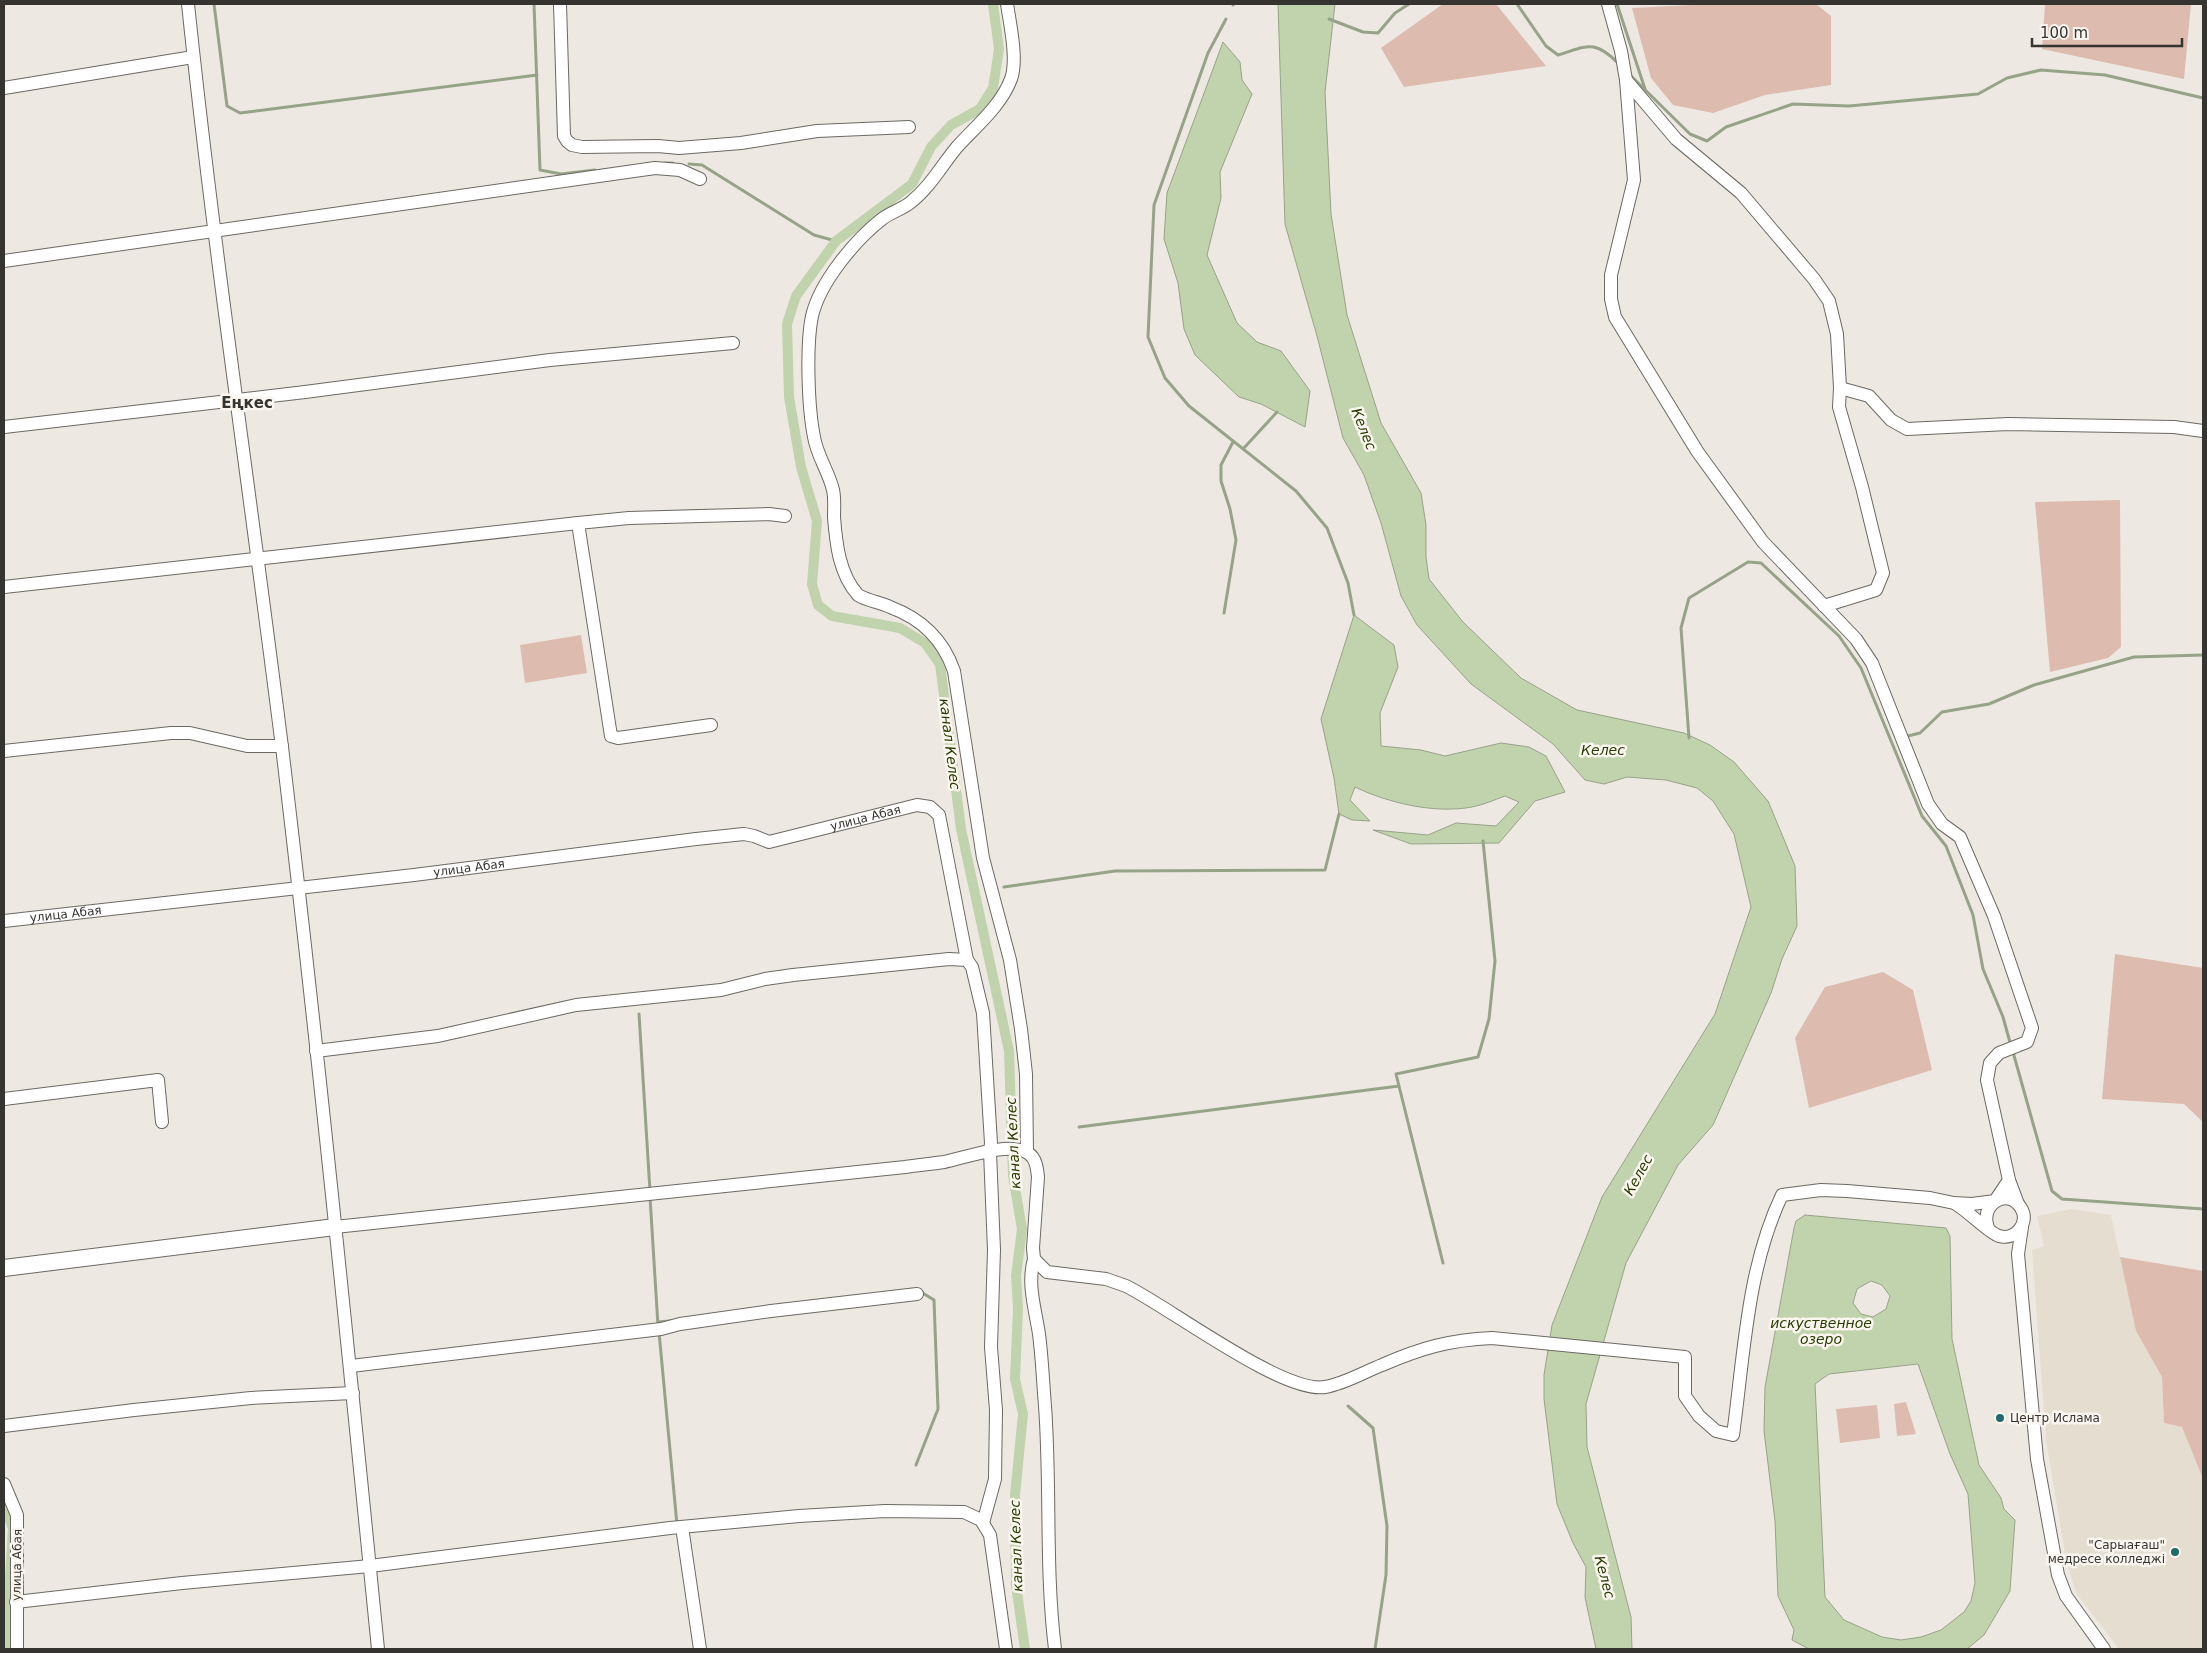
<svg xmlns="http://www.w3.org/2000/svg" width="2207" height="1653" font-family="'DejaVu Sans',sans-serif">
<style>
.built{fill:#e5ded0}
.green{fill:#ddbbaf}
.water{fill:#c1d3ad;stroke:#97a388;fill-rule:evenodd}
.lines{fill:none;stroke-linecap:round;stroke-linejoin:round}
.stream{stroke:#97a388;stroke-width:3}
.canal{stroke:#c1d3ad;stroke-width:10}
.minor-casing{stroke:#6c6963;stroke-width:14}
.major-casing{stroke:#6c6963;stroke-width:18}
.minor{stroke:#fff;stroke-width:12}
.major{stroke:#fff;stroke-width:16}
.poi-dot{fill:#206c6c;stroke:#faf6ef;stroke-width:2}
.labels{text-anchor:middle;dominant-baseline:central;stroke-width:5;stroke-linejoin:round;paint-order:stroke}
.street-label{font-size:12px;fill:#363431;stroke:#faf6ef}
.poi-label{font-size:12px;fill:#363431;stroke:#faf6ef;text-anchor:start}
.water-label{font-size:14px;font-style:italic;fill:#273c00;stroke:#faf6ef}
.quarter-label{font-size:15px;font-weight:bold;fill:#363431;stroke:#faf6ef}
</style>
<rect width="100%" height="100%" fill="#ede9e2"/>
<path class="built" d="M2071,1209L2111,1215L2136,1331L2162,1377L2164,1423L2182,1427L2203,1479V1649H2119L2076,1593L2066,1560L2046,1440L2032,1250L2044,1246L2037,1216Z"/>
<path class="green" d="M1443,4H1496L1546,66L1404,87L1381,48Z
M1711,4H1816L1831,16V85L1765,95L1713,113L1673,105L1651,78L1632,8Z
M2045,4H2191L2184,79L2042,49Z
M2120,500L2121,647L2108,658L2050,672L2035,502Z
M581,635L587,673L525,683L520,645Z
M2115,954L2203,968V1122L2184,1104L2102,1099Z
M1883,972L1913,990L1932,1070L1809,1108L1795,1038L1825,987Z
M2120,1257L2203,1271V1479L2182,1427L2164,1423L2162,1377L2136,1331Z
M1906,1402L1916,1434L1897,1436L1894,1404Z
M1877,1405L1880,1438L1840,1443L1836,1409Z"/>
<path class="water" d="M1278,4H1335L1325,92L1331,214L1347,315L1381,423L1421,493L1426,525V557L1429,579L1463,622L1521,678L1577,710L1684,733L1710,745L1734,762L1768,801L1795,866L1797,926L1782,959L1771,993L1713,1125L1678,1165L1626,1263L1586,1404L1587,1447L1631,1617L1632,1649H1596L1585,1597L1586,1567L1573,1543L1557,1504L1544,1399V1375L1552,1325L1602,1197L1715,1014L1751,907L1734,834L1713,801L1697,788L1666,780L1627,777L1604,784L1585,780L1553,744L1471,684L1417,625L1401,596L1381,523L1364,475L1343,438L1317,336L1285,224Z
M1223,42L1240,62L1242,80L1252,94L1220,172L1221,198L1207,255L1237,323L1257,342L1281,351L1310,391L1305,427L1261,404L1239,397L1195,355L1184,329L1178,283L1164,239L1167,193Z
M1354,615L1394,645L1398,667L1380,713L1381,746L1421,750L1445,756L1501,743L1529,747L1546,756L1565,792L1535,801L1499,843L1411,844L1373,830L1428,835L1456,823L1496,826L1519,802L1505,796C1494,800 1483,805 1472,807C1435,814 1388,803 1355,787L1350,800L1370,821L1352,820L1339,814L1334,778L1321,719Z
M1805,1215L1946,1228L1950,1236L1952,1339L1979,1465L2001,1498L2004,1509L2015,1520L2010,1591L1984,1635L1967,1649H1809L1792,1640L1794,1630L1778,1596L1775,1521L1764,1431L1765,1387L1794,1228L1796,1221ZM1871,1281L1882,1285L1890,1296L1886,1309L1873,1317L1861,1314L1853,1303L1857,1289ZM1918,1364L1950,1454L1968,1494L1975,1583L1971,1601L1964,1612L1941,1630L1921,1637L1901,1640L1882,1637L1844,1620L1825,1597L1815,1384L1829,1374Z"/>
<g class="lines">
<path class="stream" d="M214,4L227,106L240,113L537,75
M534,4L540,170L561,174L595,170
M1517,4L1546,46L1558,55C1588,46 1594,39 1619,64
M1617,4L1645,89
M1233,5L1234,4
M1226,19L1208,53L1154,205L1148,337L1165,378L1189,406L1296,491L1327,528L1348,583L1354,615
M1329,19L1363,32L1378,33L1395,13L1409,4
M1629,74L1690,134L1707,141L1726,127L1793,104L1849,106L1978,94L2007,78L2041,70L2105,75L2203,98
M664,163H673
M689,164L702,165L814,235L836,241
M1243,449L1277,412
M1224,613L1236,540L1230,509L1221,481V465L1233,442
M1904,737L1920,733L1942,712L1989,704L2034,685L2134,657L2203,655
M1689,738L1681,628L1689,598L1748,562L1761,563L1839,636L1861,668L1922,816L1946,846L1973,915L1983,969L2003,1017L2011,1046
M1004,887L1115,871L1325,870L1339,814
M639,1014L650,1191
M2013,1052L2052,1191L2062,1199L2203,1209
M1079,1127L1399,1086
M650,1197L658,1326
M1443,1263L1396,1074L1478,1057L1489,1019L1495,961L1483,841
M658,1322L669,1321
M659,1332L677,1525
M1348,1406L1373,1428L1387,1526L1386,1575L1375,1649
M916,1465L938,1409L934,1300L921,1292"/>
<path class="canal" d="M993,4L999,49L993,88L980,109L951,125L931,147L912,184L836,241L796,296L787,324L789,397L801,467L817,521L812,584L818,605L832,616L900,628L925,643L940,664L961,829L1009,1051L1013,1176L1022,1229L1016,1276L1018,1308L1015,1379L1023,1414L1015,1495L1016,1585L1025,1649
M4,1506L13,1528L8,1609L9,1649"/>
<g class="minor-casing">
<g id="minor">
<path d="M188,4C214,252 251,499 282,747C318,1047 348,1348 378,1649"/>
<path d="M560,4L564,136L567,141L572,145L582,147L658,146L679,148L741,143L817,131L909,127"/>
<path d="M1007,4C1010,24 1018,60 1011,79C1001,106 976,126 957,147C942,165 930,187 911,202C903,209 891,212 882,219C855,240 820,282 812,316C806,345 808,407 814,437C817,456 829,472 833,490C835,498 834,508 834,517C836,543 839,574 858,595C868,601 879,602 890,607C922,619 943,639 954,671L983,858L1010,960L1021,1029L1026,1074L1027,1152"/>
<path d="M1608,4L1621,51L1626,80L1634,180L1611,275V299L1615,317L1697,451L1763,542L1856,639L1872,663L1928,804L1942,824L1960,837L1994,916L2032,1028L2027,1042L1999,1053L1990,1063L1987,1080L2009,1180L2018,1204"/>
<path d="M1626,80L1676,139L1741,193L1814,279L1829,301L1837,334L1840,388L1839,407L1862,487L1883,573L1876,590L1824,606"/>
<path d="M4,88L193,57"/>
<path d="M4,261L655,168L680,170L700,179"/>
<path d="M1840,388L1869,396L1891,420L1907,429L2008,424L2174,427L2203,431"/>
<path d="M4,427L305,392L550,360L733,343"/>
<path d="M578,523L611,736L618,738L711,725"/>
<path d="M4,587L578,523L629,518L769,514L785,516"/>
<path d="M4,751L171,733H190L247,746H282"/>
<path id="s1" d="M4,921L414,875L696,839L744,834L754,836L769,842L917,805L930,807L939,815L967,960L972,967L983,1013L991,1143L990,1152L994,1250L991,1347L996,1410L995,1479L983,1523"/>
<path d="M316,1051L438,1036L576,1005L721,990L765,979L793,975L949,959L967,960"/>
<path d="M4,1099L158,1080L162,1122"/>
<path d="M1956,1204C1968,1211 1989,1233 1999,1236C2016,1241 2030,1222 2021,1208C2008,1186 1977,1205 1989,1230"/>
<path d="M335,1227L905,1167C918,1165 931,1164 944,1162C965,1158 1009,1141 1028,1153C1036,1158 1037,1168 1038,1177L1033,1248L1034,1259L1047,1272L1106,1279L1126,1286C1169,1307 1283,1394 1325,1387C1344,1384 1364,1372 1382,1365C1421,1348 1449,1340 1492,1338L1685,1357V1396L1699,1416L1716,1431L1733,1435C1744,1355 1747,1268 1782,1195L1821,1190L1847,1191L1930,1198L1954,1203L1972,1204L1995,1201L2009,1180"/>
<path d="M2022,1227L2018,1254L2037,1459L2058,1575L2066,1596L2104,1649"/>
<path d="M1034,1259C1027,1284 1035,1308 1039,1334C1042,1357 1043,1382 1045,1406C1051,1487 1045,1568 1055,1649"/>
<path d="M351,1366L661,1329L680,1324L771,1311L917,1294"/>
<path d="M4,1426L134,1410L251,1398L353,1393"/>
<path d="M4,1484L17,1515V1649"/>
<path d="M682,1527L700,1649"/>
<path d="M16,1602L182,1583L370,1566L670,1528L799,1516L885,1511L964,1512L981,1520L990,1535L1006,1649"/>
</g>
</g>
<g class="major-casing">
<path id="major" d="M4,1268L335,1227"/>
</g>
<use href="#minor" class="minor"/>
<use href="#major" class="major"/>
</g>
<g class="poi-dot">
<circle cx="2000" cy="1418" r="5"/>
<circle cx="2175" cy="1552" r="5"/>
</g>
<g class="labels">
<g class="street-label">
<text stroke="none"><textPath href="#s1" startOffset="871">улица Абая</textPath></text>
<text stroke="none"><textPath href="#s1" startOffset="468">улица Абая</textPath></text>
<text stroke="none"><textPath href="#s1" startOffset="62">улица Абая</textPath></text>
<text transform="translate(17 1565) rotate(-89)">улица Абая</text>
</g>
<g class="poi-label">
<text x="2010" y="1418">Центр Ислама</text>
<text x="2165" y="1545" text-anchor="end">"Сарыағаш"<tspan x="2165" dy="14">медресе колледжі</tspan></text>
</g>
<g class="water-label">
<text transform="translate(1364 429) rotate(68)">Келес</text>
<text transform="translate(950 744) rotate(83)">канал Келес</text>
<text x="1603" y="750">Келес</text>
<text transform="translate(1013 1143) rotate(-93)">канал Келес</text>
<text transform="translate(1638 1175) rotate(-61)">Келес</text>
<text x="1821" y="1323">искуственное<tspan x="1821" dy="16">озеро</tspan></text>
<text transform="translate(1016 1546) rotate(-92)">канал Келес</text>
<text transform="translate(1605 1577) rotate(75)">Келес</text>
</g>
<g class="quarter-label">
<text x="247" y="403">Еңкес</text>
</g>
</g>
<rect width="2207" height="1653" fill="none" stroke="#363431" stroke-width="10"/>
<path d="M2032 38v8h150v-8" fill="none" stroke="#363431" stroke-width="2.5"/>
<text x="2040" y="38" font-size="15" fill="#363431" stroke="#faf6ef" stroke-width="4" paint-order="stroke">100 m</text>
</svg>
